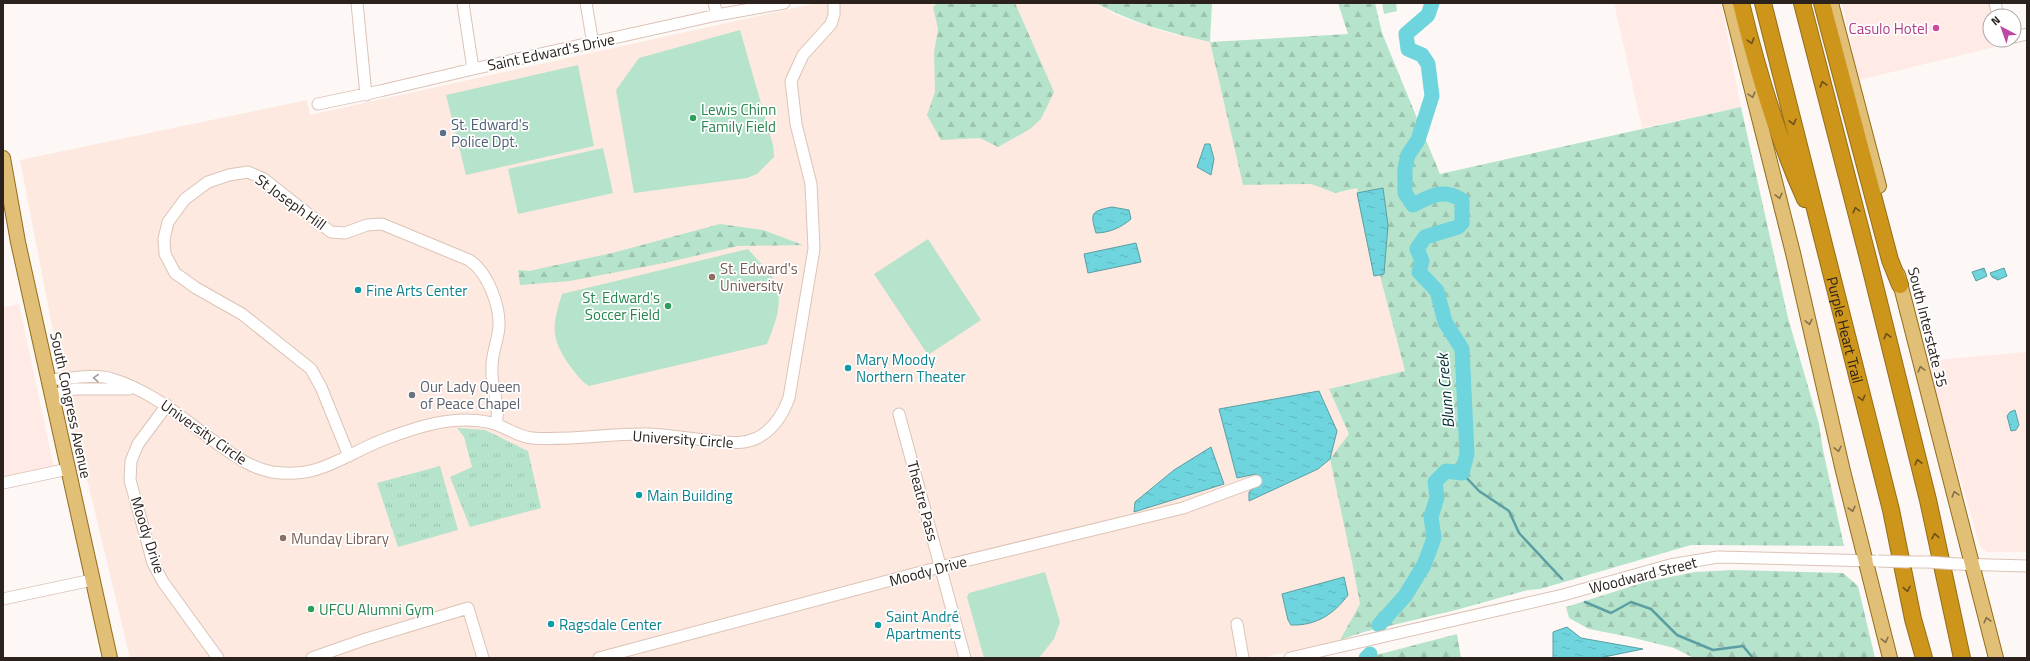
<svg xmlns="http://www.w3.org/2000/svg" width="2030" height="661" font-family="'Titillium Web',sans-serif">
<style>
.commercial{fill:#ffeae5}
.built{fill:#fde9df}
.grass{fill:url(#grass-tufts)}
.forest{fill:url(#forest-firs)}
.park{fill:#b6e3cb}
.water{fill:url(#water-ripples);stroke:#5a9fa3}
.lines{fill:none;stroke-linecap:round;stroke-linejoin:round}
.stream{stroke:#5a9fa3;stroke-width:2.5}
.river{stroke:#6ed4dd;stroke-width:15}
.minor-casing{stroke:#dcc3b6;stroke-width:13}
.major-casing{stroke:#946d1b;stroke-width:16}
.highway-casing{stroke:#946d1b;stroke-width:18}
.minor{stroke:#fff;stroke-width:11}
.major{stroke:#e1bf76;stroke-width:14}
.highway{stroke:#cd951a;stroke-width:16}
.minor-bridge-casing{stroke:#dcc3b6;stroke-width:13;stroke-linecap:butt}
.minor-bridge{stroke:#fff;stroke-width:11}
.oneway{stroke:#6c501c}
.oneway2{stroke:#86704a}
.oneway3{stroke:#a09c99}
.hotel-dot{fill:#d1479c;stroke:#fff;stroke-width:1.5}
.leisure-dot{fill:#2e9e5b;stroke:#fff;stroke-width:1.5}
.service-dot{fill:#5c6f8a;stroke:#fff;stroke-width:1.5}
.education-dot{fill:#8d6e63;stroke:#fff;stroke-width:1.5}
.culture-dot{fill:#0f9aa8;stroke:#fff;stroke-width:1.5}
.worship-dot{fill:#6b7280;stroke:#fff;stroke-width:1.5}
.labels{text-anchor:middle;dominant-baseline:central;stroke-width:3.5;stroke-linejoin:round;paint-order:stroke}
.hotel-label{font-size:15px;fill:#b23c85;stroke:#fff;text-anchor:end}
.street-label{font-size:15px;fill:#2b221d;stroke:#fff}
.leisure-label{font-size:15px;fill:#27864d;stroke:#fff;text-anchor:start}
.service-label{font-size:15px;fill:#4e5e75;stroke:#fff;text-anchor:start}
.education-label{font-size:15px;fill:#785e54;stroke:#fff;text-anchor:start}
.culture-label{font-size:15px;fill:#0d838f;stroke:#fff;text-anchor:start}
.worship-label{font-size:15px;fill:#5b616d;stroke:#fff;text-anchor:start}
.water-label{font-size:16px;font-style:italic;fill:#003135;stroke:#fff}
</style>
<defs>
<pattern id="grass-tufts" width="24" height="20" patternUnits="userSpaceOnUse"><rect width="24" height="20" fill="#b6e3cb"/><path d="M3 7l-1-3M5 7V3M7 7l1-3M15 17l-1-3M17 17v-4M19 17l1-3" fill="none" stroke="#9dc2ae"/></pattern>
<pattern id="forest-firs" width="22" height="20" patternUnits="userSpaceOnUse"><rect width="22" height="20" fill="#b6e3cb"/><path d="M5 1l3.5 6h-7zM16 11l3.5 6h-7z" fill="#9dc2ae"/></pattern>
<pattern id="water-ripples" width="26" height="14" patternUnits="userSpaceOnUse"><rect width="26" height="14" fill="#6ed4dd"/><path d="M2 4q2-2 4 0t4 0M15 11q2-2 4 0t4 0" fill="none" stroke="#5fb6bd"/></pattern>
</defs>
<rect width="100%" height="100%" fill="#fdf8f5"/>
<path class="commercial" d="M1614,3H1721L1741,107L1642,128Z
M1842,3H1990L1993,16H1990V40H1998L1999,46L1859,80Z
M19,304L54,468L3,478V308Z
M2027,352V552H1987L1980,546L1926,361Z"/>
<path class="built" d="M817,3H1096L1118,16L1165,32L1210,42L1243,185L1311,184L1335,193L1357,188L1405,371L1329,389L1349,434L1352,562L1360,604L1340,640L1261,658H130L59,362L20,160L307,100L310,115Z"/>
<path class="grass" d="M457,428L485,430L528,451L541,508L470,527L450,477L472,467L464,437Z
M440,466L458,530L398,547L377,483Z"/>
<path class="forest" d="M937,3H1015L1054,92L1041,119L1030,129L998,147L980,138L941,140L927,115L935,92L934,53L938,29L933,7Z
M1096,3H1212L1210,42L1348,34L1338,3H1375L1382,33L1440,174L1741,107L1788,318L1819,424L1823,450L1844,546L1691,545L1540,589L1528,590L1456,610L1364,632L1340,640L1360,604L1352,562L1330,459L1349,434L1329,389L1405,371L1357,188L1335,193L1311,184L1243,185L1210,42C1170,33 1132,23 1096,3Z
M720,224L763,230L803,245L738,246L669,262L570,281L520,285L518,270L529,271L612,253Z
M1733,570L1843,573L1858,586L1875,658H1694L1674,648L1630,637L1589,629L1569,618L1566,607L1645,582L1695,572Z
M1457,634L1461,658H1365Z"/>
<path class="park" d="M1382,3H1396L1397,11L1384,14Z
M740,30L773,145L774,157L757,174L747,178L634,193L616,90L639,58Z
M578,65L594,146L466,175L446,95Z
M603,148L613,193L518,214L508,169Z
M928,239L981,320L928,355L874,274Z
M748,249C756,259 768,269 774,280C785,300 775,324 767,344L589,386C581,381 576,374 570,366C550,338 552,326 562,294Z
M1045,572L1060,622L1054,639L1039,658H984L967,597L969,593Z"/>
<path class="water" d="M1205,144H1210L1214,159L1211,175L1197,167Z
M1383,188L1388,225L1384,274L1374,276L1357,193Z
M1112,207L1129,210L1131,219C1122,227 1109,233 1096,233C1090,213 1091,211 1112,207Z
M1136,243L1141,262L1088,273L1084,254Z
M1984,268L1987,276L1976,281L1972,272Z
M2004,268L2007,276L1998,280L1992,277L1990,273Z
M1319,391L1337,431L1330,459L1318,469L1249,501V492L1260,483L1256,474L1237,478L1219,409Z
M2015,410L2019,425L2016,430L2011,431L2007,416L2010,412Z
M1211,447L1224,484L1134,512L1135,502L1174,470Z
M1344,577L1348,595C1334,614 1316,626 1291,625L1288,620L1282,594Z
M1567,627L1581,638L1643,649L1599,658H1553V632Z"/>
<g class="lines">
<path class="stream" d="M1462,473L1479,491L1509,511L1519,533L1562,579
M1585,602L1611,613L1631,602L1651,609L1677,635L1713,650L1743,646L1753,658"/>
<path class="river" d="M1379,625L1405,596L1424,565L1434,538L1431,517L1437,497L1435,482L1446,471L1462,473L1467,454L1462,349L1445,322L1437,291L1419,272L1422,261L1417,249L1425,237L1458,227L1462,223V200C1443,188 1431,196 1413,205L1405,193V168L1408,155L1418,140L1432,96L1428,64L1422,55L1408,49L1406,34L1428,15L1432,3
M1366,658L1370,654"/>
<g class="minor-casing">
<path id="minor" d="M357,3L366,95
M463,3L473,69
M586,3L593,44
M714,3L717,15
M1995,3L1998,16
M2014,37L2027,34
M318,104L380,91L473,69L717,15L784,3
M48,380C68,379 93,373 112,379C152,391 182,418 215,442C232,454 250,468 272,472C321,479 343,455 385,439C417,427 453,415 487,422C503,424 516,437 532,438C571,441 610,433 649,434C670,435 692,439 713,441C728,442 742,445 757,438C773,430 783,414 789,398L814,249L811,184L796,124L791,81L803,55L831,24L834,15V3
M51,395L75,389H129
M167,405L138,444L131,461L130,480L153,563L163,582L218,658
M899,414L965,658
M349,456L321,387L311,369L242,314L196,288L175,273L165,254L164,239L168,222L185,199L208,182L229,175L248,172L264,179L331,232L345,233L367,225L382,224L469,260C488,272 500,306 499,327C498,340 492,353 492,366C490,386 501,405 496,424
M3,483L68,469
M1909,562H1928
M1957,564L2027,566
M3,599L92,580
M1237,624L1243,658
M312,658L366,639L468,608L483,658
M599,658L940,567L1183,508L1256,481
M1290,658L1563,595L1670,565L1718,557L1873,561"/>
</g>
<g class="major-casing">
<path id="major" d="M1730,3L1793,253L1843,471L1890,658
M1831,3L1879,186
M3,158L18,242L110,658
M1898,275L1996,658"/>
</g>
<g class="highway-casing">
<g id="highway">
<path d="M1741,3C1757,69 1777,137 1805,199"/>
<path id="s1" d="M1763,3L1891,510L1913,619L1924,658"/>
<path d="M1802,3L1869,262L1928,500L1962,658"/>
<path d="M1822,3L1890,260L1900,285"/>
</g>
</g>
<use href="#minor" class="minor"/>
<use href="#major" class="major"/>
<use href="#highway" class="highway"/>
<g class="minor-bridge-casing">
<path id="minor-bridge" d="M1878,561L1909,562
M1928,562L1957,564"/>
</g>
<use href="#minor-bridge" class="minor-bridge"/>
</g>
<defs><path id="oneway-chevron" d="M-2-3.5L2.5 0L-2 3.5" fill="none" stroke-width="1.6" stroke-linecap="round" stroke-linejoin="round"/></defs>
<g class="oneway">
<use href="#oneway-chevron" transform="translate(1751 41) rotate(74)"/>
<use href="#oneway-chevron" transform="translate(1823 84) rotate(-105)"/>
<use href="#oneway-chevron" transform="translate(1793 122) rotate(76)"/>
<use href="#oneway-chevron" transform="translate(1856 210) rotate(-105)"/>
<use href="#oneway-chevron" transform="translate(1887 336) rotate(-104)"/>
<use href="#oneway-chevron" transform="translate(1862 398) rotate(76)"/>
<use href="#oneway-chevron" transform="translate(1918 462) rotate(-104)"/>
<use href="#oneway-chevron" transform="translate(1935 536) rotate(-101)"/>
<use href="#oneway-chevron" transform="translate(1907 589) rotate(79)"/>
</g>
<g class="oneway2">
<use href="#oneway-chevron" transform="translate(1752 95) rotate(74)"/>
<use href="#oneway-chevron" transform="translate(1779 196) rotate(76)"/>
<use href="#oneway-chevron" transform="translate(1809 322) rotate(77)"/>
<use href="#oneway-chevron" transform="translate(1921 369) rotate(-105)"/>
<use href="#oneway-chevron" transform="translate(1838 449) rotate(77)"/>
<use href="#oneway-chevron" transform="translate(1955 494) rotate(-106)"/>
<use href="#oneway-chevron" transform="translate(1852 509) rotate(76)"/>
<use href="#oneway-chevron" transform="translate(1987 620) rotate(-104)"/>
<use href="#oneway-chevron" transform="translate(1885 640) rotate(76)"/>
</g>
<use class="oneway3" href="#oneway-chevron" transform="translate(96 378) rotate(-178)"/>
<circle class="hotel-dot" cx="1936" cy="28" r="4"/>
<g class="leisure-dot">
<circle cx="693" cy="118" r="4"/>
<circle cx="668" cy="306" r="4"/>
<circle cx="311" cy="609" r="4"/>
</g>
<circle class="service-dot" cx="443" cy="133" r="4"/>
<g class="education-dot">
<circle cx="712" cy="277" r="4"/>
<circle cx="283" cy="538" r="4"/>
</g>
<g class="culture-dot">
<circle cx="358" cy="290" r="4"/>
<circle cx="848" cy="368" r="4"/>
<circle cx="639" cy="495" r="4"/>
<circle cx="551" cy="624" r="4"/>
<circle cx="878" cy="625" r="4"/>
</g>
<circle class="worship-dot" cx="412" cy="395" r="4"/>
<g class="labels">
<g class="hotel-label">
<text x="1928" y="28">Casulo Hotel</text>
</g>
<g class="street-label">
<text transform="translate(551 52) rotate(-12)">Saint Edward's Drive</text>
<text transform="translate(291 202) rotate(36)">St Joseph Hill</text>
<text transform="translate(1928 327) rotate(76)">South Interstate 35</text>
<text stroke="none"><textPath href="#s1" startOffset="337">Purple Heart Trail</textPath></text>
<text transform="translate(71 405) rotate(78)">South Congress Avenue</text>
<text transform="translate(204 432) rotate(35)">University Circle</text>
<text transform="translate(683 439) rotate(4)">University Circle</text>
<text transform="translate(923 501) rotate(75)">Theatre Pass</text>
<text transform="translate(148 535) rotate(72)">Moody Drive</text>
<text transform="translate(928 571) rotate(-15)">Moody Drive</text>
<text transform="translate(1643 575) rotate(-14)">Woodward Street</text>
</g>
<g class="leisure-label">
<text x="701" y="109">Lewis Chinn<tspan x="701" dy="17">Family Field</tspan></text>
<text x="660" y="297" text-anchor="end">St. Edward's<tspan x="660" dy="17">Soccer Field</tspan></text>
<text x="319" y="609">UFCU Alumni Gym</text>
</g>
<g class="service-label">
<text x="451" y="124">St. Edward's<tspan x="451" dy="17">Police Dpt.</tspan></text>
</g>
<g class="education-label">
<text x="720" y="268">St. Edward's<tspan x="720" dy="17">University</tspan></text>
<text x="291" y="538">Munday Library</text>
</g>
<g class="culture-label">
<text x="366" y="290">Fine Arts Center</text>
<text x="856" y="359">Mary Moody<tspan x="856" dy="17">Northern Theater</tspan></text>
<text x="647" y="495">Main Building</text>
<text x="886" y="616">Saint André<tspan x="886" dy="17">Apartments</tspan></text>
<text x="559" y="624">Ragsdale Center</text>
</g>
<g class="worship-label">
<text x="420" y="386">Our Lady Queen<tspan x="420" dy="17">of Peace Chapel</tspan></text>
</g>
<g class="water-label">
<text transform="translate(1445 391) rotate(-95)">Blunn Creek</text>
</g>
</g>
<rect width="2030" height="661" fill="none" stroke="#2b221d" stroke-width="8"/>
<g transform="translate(2002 28) rotate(319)"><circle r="19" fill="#ffffff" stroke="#aaa7a5"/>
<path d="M0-3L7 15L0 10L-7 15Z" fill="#be49a2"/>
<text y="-6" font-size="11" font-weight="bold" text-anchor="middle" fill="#2b221d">N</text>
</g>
</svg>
